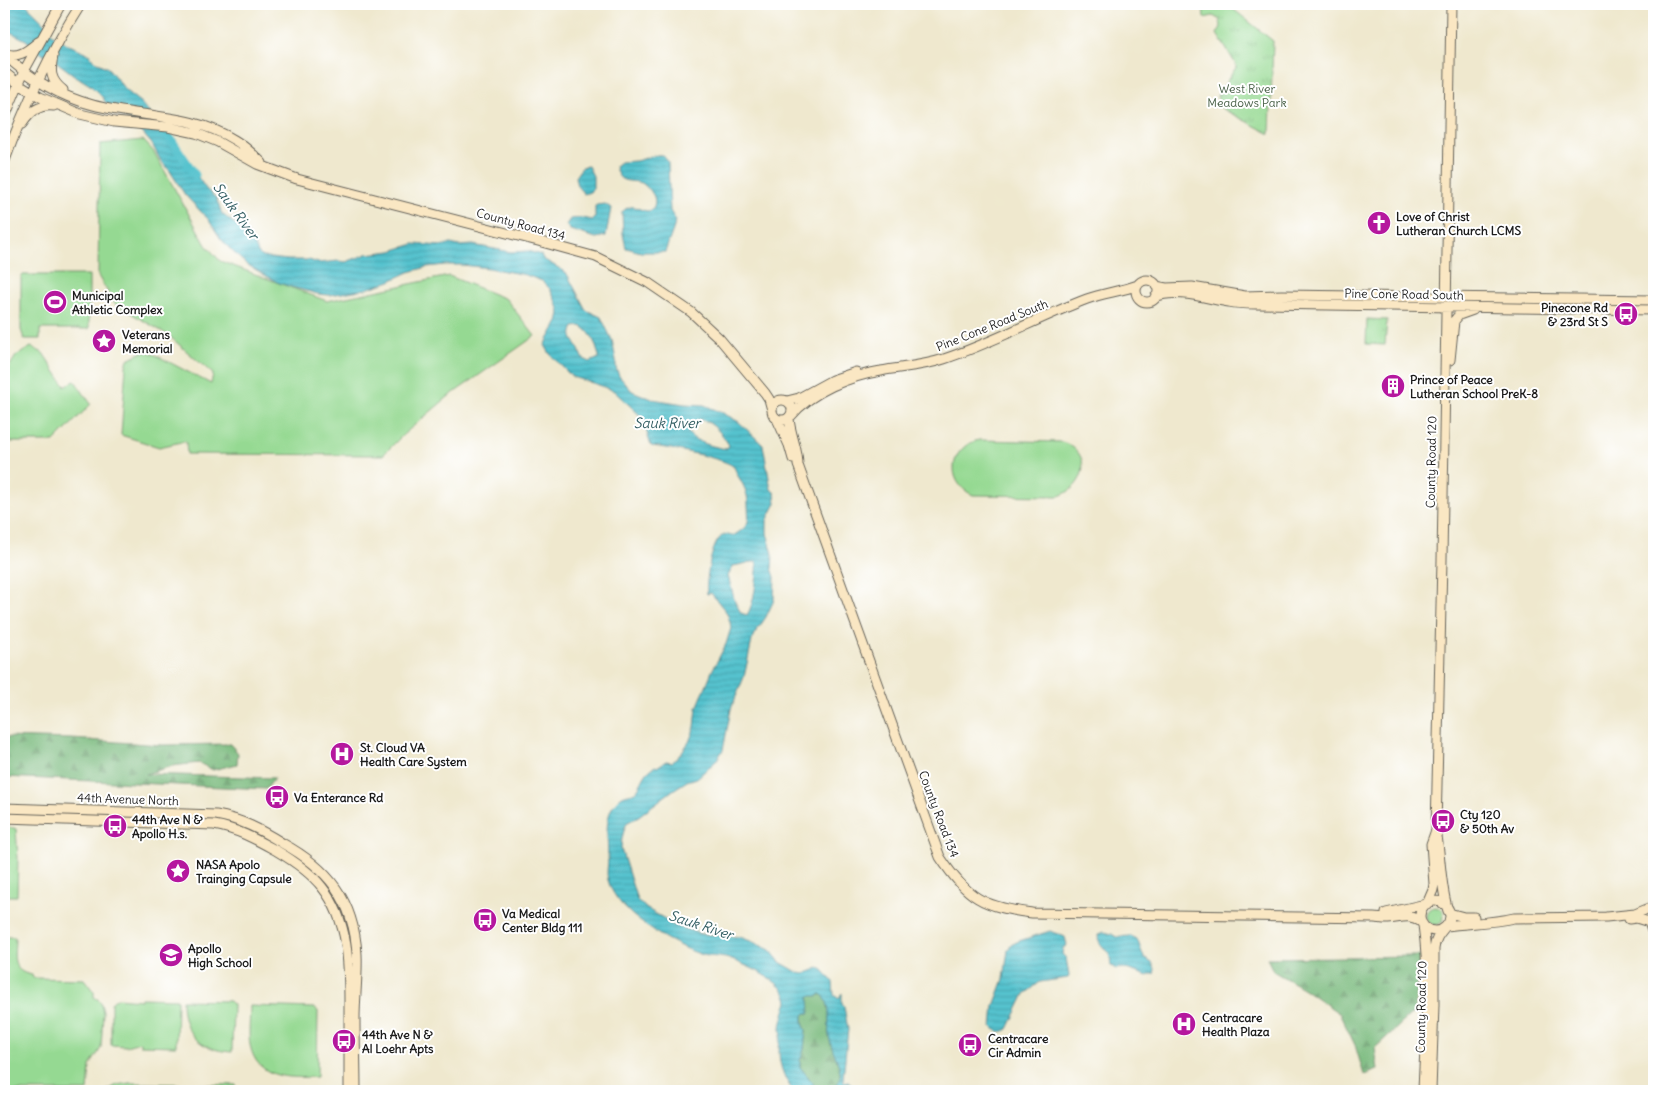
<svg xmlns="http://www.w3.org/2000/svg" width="1658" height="1095" font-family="Delius,sans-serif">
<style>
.grass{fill:#95d992;stroke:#587a57}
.forest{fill:url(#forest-firs);stroke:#4a6a4c}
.park{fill:url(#park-tufts);stroke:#587a57}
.water{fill:url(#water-rules);stroke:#386f75;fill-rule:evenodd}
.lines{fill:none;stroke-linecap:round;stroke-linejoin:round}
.river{stroke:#55c2ce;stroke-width:9}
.secondary-casing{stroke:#66635a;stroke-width:11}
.secondary{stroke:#fae7c3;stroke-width:9}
.labels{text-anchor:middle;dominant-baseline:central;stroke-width:4;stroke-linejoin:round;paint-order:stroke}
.park-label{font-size:12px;fill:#465e45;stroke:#fff}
.poi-label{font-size:12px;font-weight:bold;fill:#1c1c1c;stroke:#fff;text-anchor:start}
.street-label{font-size:12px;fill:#1c1c1c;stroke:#fff}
.water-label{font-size:14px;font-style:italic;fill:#335e63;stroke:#fff}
</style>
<defs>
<pattern id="forest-firs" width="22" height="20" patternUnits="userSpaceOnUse" patternTransform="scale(1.25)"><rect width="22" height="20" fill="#78b97c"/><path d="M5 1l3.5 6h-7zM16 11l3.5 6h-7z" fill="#679e6b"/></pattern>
<pattern id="park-tufts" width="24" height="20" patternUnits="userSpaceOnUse" patternTransform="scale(1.25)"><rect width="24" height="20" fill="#95d992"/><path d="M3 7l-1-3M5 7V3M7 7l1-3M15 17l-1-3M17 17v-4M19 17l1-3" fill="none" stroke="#80ba7d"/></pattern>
<pattern id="water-rules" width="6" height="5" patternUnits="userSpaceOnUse" patternTransform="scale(1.25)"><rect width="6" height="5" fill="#55c2ce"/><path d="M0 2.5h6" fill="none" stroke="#49a6b0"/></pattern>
</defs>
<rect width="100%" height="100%" fill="#fff"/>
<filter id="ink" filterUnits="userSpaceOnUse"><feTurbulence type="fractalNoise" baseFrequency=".02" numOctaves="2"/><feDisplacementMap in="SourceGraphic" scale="10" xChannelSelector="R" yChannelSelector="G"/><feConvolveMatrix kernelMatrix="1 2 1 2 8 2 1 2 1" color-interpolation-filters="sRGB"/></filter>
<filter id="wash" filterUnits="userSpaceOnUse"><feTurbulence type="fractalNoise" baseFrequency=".0096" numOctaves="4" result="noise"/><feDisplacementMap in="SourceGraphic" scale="20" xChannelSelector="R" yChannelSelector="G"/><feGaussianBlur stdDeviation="1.12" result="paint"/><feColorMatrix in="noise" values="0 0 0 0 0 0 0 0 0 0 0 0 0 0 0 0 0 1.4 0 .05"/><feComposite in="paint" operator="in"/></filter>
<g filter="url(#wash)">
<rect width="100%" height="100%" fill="#efe8ce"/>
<path class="grass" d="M143,140L154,152L206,245L220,261L327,301L449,276L506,299L535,336L448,397L404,434L383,455L187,454L186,441L159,447L121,435L126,366L128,359L142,352H150L211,384L213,374L168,335L115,304L98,276L100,144Z
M21,275H89V329H40V339H24L21,330Z
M31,347L43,353L65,386L75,381L91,404L54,442H10L4,435V375L16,356Z
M979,440L1062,442C1093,452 1087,486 1059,496L973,495C944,482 950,446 979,440Z
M4,827L14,828L16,829L18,858L17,896H4Z
M1426 916a9 9 0 1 1 18 0a9 9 0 1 1-18 0Z
M4,937H15C15,955 9,971 32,975L33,978L84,979L94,992V997L99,1000L101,1004L103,1012L102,1032L101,1048L90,1066L88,1091H4Z
M117,998L141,1000V998L177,999L176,1046L140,1045V1042L126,1046L111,1045V1003Z
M182,1000L229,1001L233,1005L232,1052C199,1050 182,1033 182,1000Z
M250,1006L314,1008L318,1011L317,1077C290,1078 257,1080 250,1045C248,1033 250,1018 250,1006Z
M130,1083L236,1085V1091L129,1090L106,1091L117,1085Z"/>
<path class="forest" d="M4,737L72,739L162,745L230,744L238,753L237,764L213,770L199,763L172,766L146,774L275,778L266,789L4,777Z
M1420,956L1415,1011L1375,1048L1378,1070L1364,1075L1355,1045L1340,1014L1304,989L1273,971L1267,958Z
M822,994C833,1008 827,1020 829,1036C830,1047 842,1067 840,1077C840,1082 835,1086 834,1091H816L813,1083L800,1067V1061L804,1049L806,1030L803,1023V1016L806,1013H809V995Z"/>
<path class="park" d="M1203,4H1227L1273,41L1270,134L1221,108L1217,96L1237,66L1217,34L1221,27L1220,20L1213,16L1204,18Z
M1367,319L1387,320L1385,345L1366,344Z"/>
<path class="water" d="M4,4H26L47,25L53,35L69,45L86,52L97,62L108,68L127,92L141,103L154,119L173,150L193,170L206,189L216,198L222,214L248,234L252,240L258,253L262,257L288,260H309L318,263L339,261L346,262L367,254L391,251L414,244L443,246L451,244L459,246L473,245L511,252L528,251L541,255L543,259L564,271L567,274L586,310L601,317L612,340L616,360V368L619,376L632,391L652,399L684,404L704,405L723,413L739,422L763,445L771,489L775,493L776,503L767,521V533L773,554L772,568L775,577L774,600L766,617L753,636L744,677L731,709L723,750L716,761L697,778L687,781L673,790L636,818L628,822L625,827L622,838L621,849L637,900L647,909L665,919L669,924L701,934L740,937L753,942L770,950L780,962L799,973L805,974L819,968L823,970L833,982L834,995L839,999L841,994L842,993V1004L844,1007L848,1029L843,1079L844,1082H849L851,1085L852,1091H834C835,1086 840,1082 840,1077C842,1067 830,1047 829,1036C827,1020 833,1008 822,994H820L819,996H809L810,1013H806L803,1016V1023L806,1030L804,1049L800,1061V1067L813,1083L816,1091H793C781,1074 776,1056 781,1036C782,1033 781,1031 781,1028C781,1023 786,1007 788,1002C787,981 744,964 726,958C717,956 708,957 700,954C670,944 616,913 608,880C606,873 608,865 608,858C608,837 602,812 621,797C626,793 633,795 637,790C641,785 643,778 647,773C649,770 653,768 655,766L657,767L666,761L672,762L678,757L689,742L695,727L697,708L712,671L726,644L731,628L730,622L727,613L711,593L707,594C705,583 711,543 722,536C726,533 729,536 733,536C750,525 749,524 748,505C748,493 744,486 738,476C736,473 736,469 733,466C723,458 665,447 651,446L642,417L614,391L596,384L572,377L550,354L545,345L558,322L560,313L559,308L550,289L542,281L526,275L489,268L461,265H445L427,267L409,272L390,281L366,289L330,295L318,294L288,286L277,282L246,264L230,249L221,239L208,219L185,195L170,171L161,161L152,144L132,121L111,110L102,97L90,85L74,75L50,57L38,51L26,40L4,29ZM581,326C593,333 595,344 599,356V358L590,362L582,358C580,354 580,350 577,346C573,339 569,336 574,327ZM700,419C714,423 721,433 729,445L727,449C718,448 694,442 689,434C687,430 689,425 690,422ZM752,562H757C758,574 754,605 747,615L741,613L735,602L728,576L733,566Z
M657,155H663L668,163L670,211L675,219L674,227L665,252H641L626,248L623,234L622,212C634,201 638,211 648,211C651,211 653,209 654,206C658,196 648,188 642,183C627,179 619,185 615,166L620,162L636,161Z
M588,166L593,176V188L590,192L584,194L577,186L575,177L582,167Z
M605,204L611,208L606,236L596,238L570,230L566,225L570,219L581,218L593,220L595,218V206L597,205Z
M1050,931L1065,937L1067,945L1063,948L1062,954L1066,958L1069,976L1068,978L1040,982L1025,994L1008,1029C1002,1033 997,1032 992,1027L994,1006L1004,979L1008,950L1011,945L1019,941Z
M1104,932L1112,934L1116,937L1131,936L1137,939L1144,958L1152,963L1155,969L1154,974H1149L1148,976L1123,968L1116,969L1111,966C1110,961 1111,957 1108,953C1104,947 1100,945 1098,938L1100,934Z"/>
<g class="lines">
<path class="river" d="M156,124L170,138L195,175"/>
</g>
</g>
<g filter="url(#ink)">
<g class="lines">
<g class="secondary-casing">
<path id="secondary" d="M4,53C18,59 27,51 38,42
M4,54C29,78 59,96 93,105C141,118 192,113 236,141C246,147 254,155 262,163
M53,56C50,71 50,80 63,90
M4,72L19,84L40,97L80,114L114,122L168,127L196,133L218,142L257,164L297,179L538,241L596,257L647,282L691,312L719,338L765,393L769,399L772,410
M4,82L7,94L6,106
M4,119L24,71L61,4
M22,124C30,112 39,104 54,106
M4,163C24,107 49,54 81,4
M1136 291a11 11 0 1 1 22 0a11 11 0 1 1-22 0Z
M1156,286L1166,288L1192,287L1245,296L1282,295L1654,300
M1155,297C1176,288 1208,299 1229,302C1238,304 1247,304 1256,304L1654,310
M1450,360L1454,321L1459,315L1473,310
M772 410a10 10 0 1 1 20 0a10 10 0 1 1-20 0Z
M787,401L799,398L832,380L856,372
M791,416C812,391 850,376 881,371C902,367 923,366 944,359C993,343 1039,317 1087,299C1104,293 1122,291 1138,285
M789,418C790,434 798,449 798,465L940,857C967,898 983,907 1032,913L1374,918C1378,918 1382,919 1386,919C1399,919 1409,912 1421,922
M777,419L789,445L793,459
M4,808L216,815C241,819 261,830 282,843C328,868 354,900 357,954C358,976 355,997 355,1019C355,1043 356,1067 356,1091
M4,818L214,825C238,829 257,840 277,851C294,861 310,872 322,887C351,923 349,971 349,1015C349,1040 349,1066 349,1091
M1420 916a15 15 0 1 1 30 0a15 15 0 1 1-30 0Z
M1427,904L1433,890L1434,884L1431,844L1436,830
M1448,911C1440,884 1441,857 1436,830L1442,560L1451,4
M1386,913L1426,904
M1449,913L1464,917H1474
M1629,919L1636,918L1649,922
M1423,925C1431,980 1425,1036 1423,1091
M1650,925L1654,936
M1446,926C1469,923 1492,923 1514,918L1606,917L1635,914L1652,907
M1431,1091L1434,1005V949C1435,939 1439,934 1445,927"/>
</g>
<use href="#secondary" class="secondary"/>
</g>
</g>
<defs>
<g id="church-disc" transform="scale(1.25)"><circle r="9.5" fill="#b5179e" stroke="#fff"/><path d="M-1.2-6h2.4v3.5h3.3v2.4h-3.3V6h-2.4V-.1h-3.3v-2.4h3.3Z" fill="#fff"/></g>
<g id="stadium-disc" transform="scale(1.25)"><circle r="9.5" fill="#b5179e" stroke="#fff"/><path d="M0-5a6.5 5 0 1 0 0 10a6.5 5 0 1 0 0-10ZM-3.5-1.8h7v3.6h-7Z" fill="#fff"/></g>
<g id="bus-disc" transform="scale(1.25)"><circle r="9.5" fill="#b5179e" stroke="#fff"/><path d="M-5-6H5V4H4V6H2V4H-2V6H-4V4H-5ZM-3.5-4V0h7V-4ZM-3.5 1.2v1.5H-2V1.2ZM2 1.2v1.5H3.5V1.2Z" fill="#fff"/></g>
<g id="sight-disc" transform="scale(1.25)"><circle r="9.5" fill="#b5179e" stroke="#fff"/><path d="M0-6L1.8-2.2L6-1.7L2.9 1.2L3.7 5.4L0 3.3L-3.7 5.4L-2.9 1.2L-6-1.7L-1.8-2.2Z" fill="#fff"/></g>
<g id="building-disc" transform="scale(1.25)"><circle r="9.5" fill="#b5179e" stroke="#fff"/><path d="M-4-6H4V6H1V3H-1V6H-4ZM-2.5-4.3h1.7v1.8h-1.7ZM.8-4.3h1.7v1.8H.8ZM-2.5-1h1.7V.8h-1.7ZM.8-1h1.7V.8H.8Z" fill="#fff"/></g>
<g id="hospital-disc" transform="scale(1.25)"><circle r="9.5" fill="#b5179e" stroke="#fff"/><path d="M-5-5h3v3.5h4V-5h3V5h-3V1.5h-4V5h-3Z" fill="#fff"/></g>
<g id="school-disc" transform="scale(1.25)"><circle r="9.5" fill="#b5179e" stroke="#fff"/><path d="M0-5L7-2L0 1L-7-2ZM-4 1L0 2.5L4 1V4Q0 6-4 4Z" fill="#fff"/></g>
</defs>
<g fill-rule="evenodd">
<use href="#church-disc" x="1379" y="223"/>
<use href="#stadium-disc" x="55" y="302"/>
<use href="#bus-disc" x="1626" y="314"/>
<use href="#sight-disc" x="104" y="341"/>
<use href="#building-disc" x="1393" y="386"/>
<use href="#hospital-disc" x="342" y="754"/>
<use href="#bus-disc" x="277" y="797"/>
<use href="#bus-disc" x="1443" y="821"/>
<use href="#bus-disc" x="115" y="826"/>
<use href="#sight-disc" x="178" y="871"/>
<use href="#bus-disc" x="485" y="920"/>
<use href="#school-disc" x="171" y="955"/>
<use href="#hospital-disc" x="1184" y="1024"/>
<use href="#bus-disc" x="344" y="1041"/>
<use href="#bus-disc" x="970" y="1045"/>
</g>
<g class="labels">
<g class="park-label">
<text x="1247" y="88">West River<tspan x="1247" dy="14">Meadows Park</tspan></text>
</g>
<g class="poi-label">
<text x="1396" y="216">Love of Christ<tspan x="1396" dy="14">Lutheran Church LCMS</tspan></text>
<text x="72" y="295">Municipal<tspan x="72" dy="14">Athletic Complex</tspan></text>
<text x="1608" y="307" text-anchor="end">Pinecone Rd<tspan x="1608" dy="14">&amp; 23rd St S</tspan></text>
<text x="122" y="334">Veterans<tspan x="122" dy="14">Memorial</tspan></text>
<text x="1410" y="379">Prince of Peace<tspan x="1410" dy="14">Lutheran School PreK-8</tspan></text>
<text x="360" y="747">St. Cloud VA<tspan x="360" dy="14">Health Care System</tspan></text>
<text x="294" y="797">Va Enterance Rd</text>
<text x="1460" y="814">Cty 120<tspan x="1460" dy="14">&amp; 50th Av</tspan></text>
<text x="132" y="819">44th Ave N &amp;<tspan x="132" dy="14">Apollo H.s.</tspan></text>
<text x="196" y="864">NASA Apolo<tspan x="196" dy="14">Trainging Capsule</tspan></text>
<text x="502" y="913">Va Medical<tspan x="502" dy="14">Center Bldg 111</tspan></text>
<text x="188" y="948">Apollo<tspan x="188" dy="14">High School</tspan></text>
<text x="1202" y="1017">Centracare<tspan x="1202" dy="14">Health Plaza</tspan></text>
<text x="362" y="1034">44th Ave N &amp;<tspan x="362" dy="14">Al Loehr Apts</tspan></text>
<text x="988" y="1038">Centracare<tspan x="988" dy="14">Cir Admin</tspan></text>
</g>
<g class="street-label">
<text transform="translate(521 224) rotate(15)">County Road 134</text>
<text transform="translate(1404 294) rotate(1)">Pine Cone Road South</text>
<text transform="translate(992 325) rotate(-22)">Pine Cone Road South</text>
<text transform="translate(1431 462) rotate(-89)">County Road 120</text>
<text transform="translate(128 799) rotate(2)">44th Avenue North</text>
<text transform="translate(939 814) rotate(69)">County Road 134</text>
<text transform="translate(1421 1007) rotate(-89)">County Road 120</text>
</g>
<g class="water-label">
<text transform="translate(236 211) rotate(54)">Sauk River</text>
<text x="667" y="423">Sauk River</text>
<text transform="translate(701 925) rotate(18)">Sauk River</text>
</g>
</g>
<rect width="1658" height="1095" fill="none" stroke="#fff" stroke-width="20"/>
</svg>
